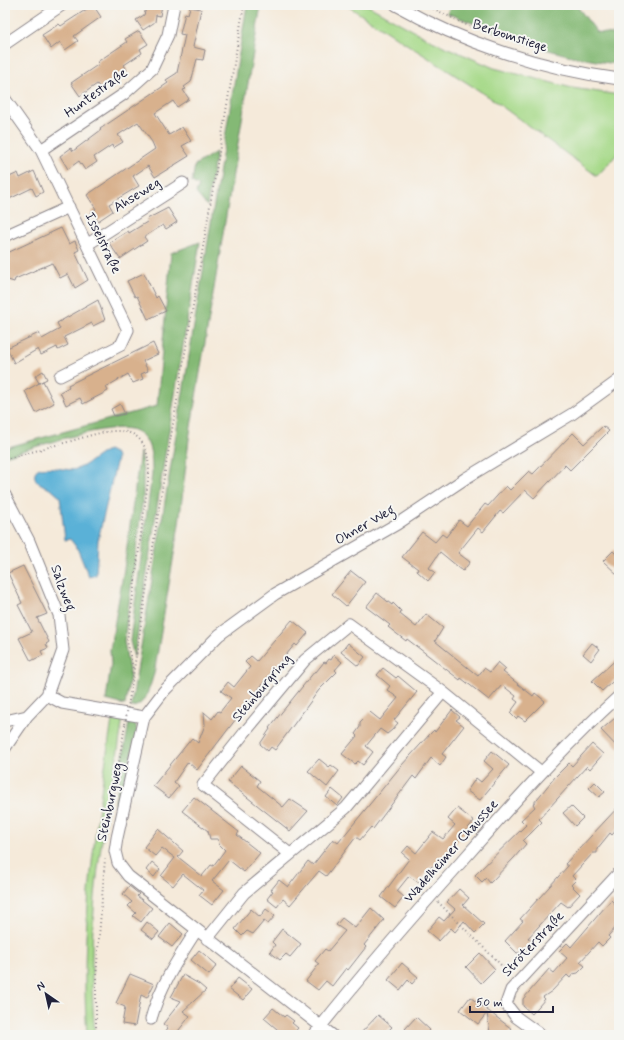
<svg xmlns="http://www.w3.org/2000/svg" width="624" height="1040" font-family="Mynerve,sans-serif">
<style>
.green{fill:#a6d988;stroke:#647e62}
.forest{fill:#84b974;stroke:#536e58}
.water{fill:#5ab1d7;stroke:#3e6a89}
.building{fill:#d8b18d}
.lines{fill:none;stroke-linecap:round;stroke-linejoin:round}
.street-casing{stroke:#8c868a;stroke-width:13}
.path{stroke:#8c868a;stroke-width:2;stroke-dasharray:1 3;stroke-linecap:butt}
.street{stroke:#fff;stroke-width:11}
.path-bridge{stroke:#8c868a;stroke-width:2;stroke-dasharray:1 3;stroke-linecap:butt}
.labels{text-anchor:middle;dominant-baseline:central;stroke-width:4;stroke-linejoin:round;paint-order:stroke}
.street-label{font-size:14px;fill:#22223b;stroke:#f6f6f2}
</style>
<rect width="100%" height="100%" fill="#f6f6f2"/>
<filter id="ink" filterUnits="userSpaceOnUse"><feTurbulence type="fractalNoise" baseFrequency=".025" numOctaves="2"/><feDisplacementMap in="SourceGraphic" scale="8" xChannelSelector="R" yChannelSelector="G"/><feConvolveMatrix kernelMatrix="1 2 1 2 8 2 1 2 1" color-interpolation-filters="sRGB"/></filter>
<filter id="wash" filterUnits="userSpaceOnUse"><feTurbulence type="fractalNoise" baseFrequency=".012" numOctaves="4" result="noise"/><feDisplacementMap in="SourceGraphic" scale="16" xChannelSelector="R" yChannelSelector="G"/><feGaussianBlur stdDeviation="0.9" result="paint"/><feColorMatrix in="noise" values="0 0 0 0 0 0 0 0 0 0 0 0 0 0 0 0 0 1.4 0 .05"/><feComposite in="paint" operator="in"/></filter>
<g filter="url(#wash)">
<rect width="100%" height="100%" fill="#f5eada"/>
<path class="green" d="M346,5H367L432,41L494,68L572,88L619,95V152L597,176L489,97Z
M116,717H123C118,756 109,795 103,834C92,899 89,969 95,1035H87C79,929 96,824 112,720Z"/>
<path class="forest" d="M247,5H261L189,439L179,524L154,674C150,685 146,707 131,707Z
M451,5H576L597,32L619,35V64C558,58 503,35 447,13Z
M216,152L207,206L196,193L199,186L192,182L195,165Z
M200,242L165,455L134,657L130,641L152,474C152,459 152,439 136,431C114,419 31,449 5,456V448L157,406L171,253Z
M140,452L143,473V497L124,641L130,676L125,705L106,700L111,664L110,650L124,569Z
M130,717L136,725L137,732L119,804L115,803Z"/>
<path class="water" d="M108,450L116,454L117,459L98,540L96,575L89,577L77,548L70,539L65,540L60,497L53,491L36,481C27,457 66,473 76,469C87,466 97,455 108,450Z"/>
<g id="blocks">
<path class="building" d="M93,5L101,17L74,36L78,41L65,50L60,42L51,49L42,35L59,24L61,26Z
M147,5H162L160,16L156,15L155,22L143,30L136,20L144,15Z
M190,7L201,9L193,47L205,50L203,60L197,59L191,82L184,87L186,89L183,90L189,99L177,107L173,101L155,113L169,135L182,127L191,141L182,146L189,156L155,177L148,166L133,176L139,186L109,204L113,211L98,221L91,212L96,209L87,195L155,149L152,142L138,122L118,135L123,142L113,148L112,145L94,157L97,162L85,170L79,161L68,169L60,156L71,148L73,151L101,130L100,129L168,83L166,80L177,73L185,35L180,34L185,13L188,14Z
M139,31L148,44L140,49L142,53L124,65L127,70L100,88L97,84L80,96L71,83L99,64L97,62L127,42L125,39Z
M34,171L43,192L36,196L32,188L5,201V179L18,173L20,178Z
M168,208L177,222L166,229L163,225L144,237L147,241L120,259L109,243L128,231L129,233L147,222L148,221L147,219Z
M61,228L69,244L75,241L79,250L75,252L88,280L75,288L68,274L60,278L52,263L15,279L14,282L5,279V254Z
M144,273L156,298L158,296L166,311L148,319L137,296L135,297L127,281Z
M98,300L105,320L93,326L92,323L64,337L68,345L58,350L57,347L41,355L38,349L14,363L7,348L39,333L42,339L60,329L57,323Z
M153,343L158,354L143,361L148,371L141,374L143,379L133,383L128,374L106,387L108,391L83,404L80,398L66,405L60,392L69,387L68,385Z
M43,371L47,379L39,383L35,376Z
M43,381L54,403L36,413L25,391Z
M120,404L125,414L114,416L111,409Z
M603,426L609,431L570,470L565,465L534,498L525,490L503,513L500,511L483,532L478,528L458,553L470,562L463,571L440,552L429,568L435,572L428,581L417,571L418,569L402,557L422,532L435,542L442,534L446,537L459,520L467,526L485,504L488,506L506,486L510,490L529,471L533,474L573,433L584,444Z
M613,551L619,557V576L603,561Z
M23,566L47,614L37,618L49,642L46,644L48,648L41,651L43,655L31,661L19,638L32,632L18,605L22,603L8,573Z
M351,571L365,582L346,606L332,594Z
M377,593L392,605L393,603L401,611L400,614L416,627L426,614L443,628L435,641L478,676L484,668L490,672L498,662L506,669L503,672L533,696L535,693L545,701L525,721L518,716L516,719L510,713L518,702L514,699L516,696L502,685L489,700L461,678L460,680L407,639L406,641L388,627L390,625L366,607Z
M292,620L308,633L297,646L295,644L268,677L197,770L188,762L174,782L179,786L169,798L153,786L192,738L198,743L205,725L204,712L212,719L218,711L220,712L231,698L221,691L228,682L234,687L250,667L245,662L251,656L257,661Z
M348,643L365,657L358,666L341,652Z
M592,643L600,649L591,661L583,654Z
M334,655L342,662L335,670L337,672L319,690L275,750L271,747L268,751L260,744L270,729L269,728L315,671L316,672L324,662L326,663L329,659L331,660Z
M619,657V676L602,691L592,681Z
M383,668L396,678L398,676L417,692L394,720L398,723L392,730L387,734L380,729L366,746L373,752L363,765L358,761L355,764L342,754L357,736L355,734L360,727V722L370,712L380,720L398,698L387,690L390,686L377,675Z
M452,710L460,717L456,720L464,726L442,754L446,757L440,766L431,758L416,779L413,776L373,829L371,827L360,840L356,837L326,876L319,871L290,905L283,899L277,907L267,899L273,891L271,890L279,880L288,887L308,861L313,865L333,839L338,843L401,766L430,734L434,730L435,732Z
M615,718L619,723V749L601,730Z
M592,744L603,754L590,769L587,766L539,819L542,822L523,841L526,844L514,858L490,883L486,878L482,882L475,875L526,825L521,820L535,807L533,804L555,777L569,763L572,766Z
M492,751L509,765L480,800L467,791L476,778L481,782L493,769L484,761Z
M319,759L329,767L331,765L339,771L327,787L308,771Z
M241,766L260,781L257,786L283,807L290,799L308,811L290,831L228,782Z
M595,782L605,792L599,797L589,788Z
M332,789L343,798L337,806L326,797Z
M194,797L239,832L237,835L260,853L244,872L229,860L212,881L224,890L212,905L199,895L203,890L183,874L173,886L161,876L175,858L162,848L155,856L144,847L158,829L183,851L178,857L202,876L211,865L213,866L225,850L219,844L218,839H210L208,831L182,811Z
M571,806L583,818L575,826L563,813Z
M619,806V827L612,835L610,833L597,849V853H593L572,876L576,880L571,885L580,894L568,907L561,902L528,938L532,941L527,946V949L524,952L517,953L505,941L523,921L520,919L568,866L565,864Z
M457,808L474,821L452,847L455,849L441,866L438,863L434,868L432,866L419,883L409,876L397,891L404,897L395,908L381,897L409,859L402,853L408,846L416,853L433,832L443,839L455,825L448,819Z
M152,862L160,869L154,877L146,870Z
M129,886L139,894L137,896L152,908L141,922L133,916L136,913L128,906L132,902L123,894Z
M459,889L469,898L463,905L484,924L475,933L464,921L455,932L451,928L439,941L427,931L439,917L444,921L455,909L447,902Z
M611,900L619,908V924L608,936L610,938L602,946L598,942L580,962L585,966L578,973L573,974L570,978L567,975L552,991L543,997L545,999L532,1014L523,1006V999L549,969L554,973L567,958L559,951L567,943L571,947Z
M371,908L384,920L364,945L366,947L348,970L346,968L332,986L326,981L318,990L306,981L319,964L315,961L325,949L328,951L345,931L336,925L342,918L355,928Z
M251,909L260,917L266,909L275,916L268,924L264,921L253,934L247,931L242,936L235,929Z
M147,922L159,932L153,939L141,930Z
M170,923L183,934L172,947L159,937Z
M282,929L301,944L290,957L286,954L280,960L270,952L275,945L272,942Z
M199,950L217,965L209,975L191,960Z
M480,953L495,969L481,983L466,967Z
M402,963L418,977L412,984L408,980L400,990L388,980Z
M130,974L154,984L147,998L141,995L135,1026L122,1024L125,1007L116,1003Z
M183,975L199,984L206,990L183,1011L190,1016L175,1035H163L168,1028L163,1024L181,1001L171,997Z
M238,978L252,989L243,1000L229,989Z
M470,997L512,1029L508,1035H493L490,1033L487,1013L478,1024L460,1010Z
M273,1008L284,1017L286,1015L294,1021L292,1023L298,1028L292,1035H284L264,1018Z
M378,1015L392,1027L384,1035H359Z
M416,1017L430,1030L425,1035H411L405,1029Z"/>
</g>
</g>
<g filter="url(#ink)">
<use href="#blocks" fill-opacity="0" stroke="#8c868a" stroke-width="1"/>
<g class="lines">
<g class="street-casing">
<path id="street" d="M396,5C463,43 543,69 619,79
M5,44L62,5
M5,99L41,150L128,330L121,345L60,376
M41,150L124,94L152,69L168,35L174,5
M5,236L69,207
M88,244L183,183
M5,495L29,541L59,615L63,650L47,695L27,716L5,748
M47,695L62,703L144,717
M5,721L27,716
M290,854L203,785L245,732L305,660L349,624L443,692
M207,939L244,893L346,808L443,692L541,772
M151,1019C160,986 178,959 196,931
M314,1035C361,975 412,917 463,860C513,803 563,747 619,696
M332,1035L128,876L118,863L115,851L117,838L144,717L164,691L219,635L275,594L397,524L466,478L572,414L619,380
M541,1035L516,1017L506,1004L511,990L619,873"/>
</g>
<path class="path" d="M426,5L471,27
M5,459C26,454 47,447 68,442C105,431 149,414 149,473L127,641L133,669
M129,701L161,495L244,5
M113,801L125,724
M438,902L510,974
M96,1035V977L105,859"/>
<use href="#street" class="street"/>
<path class="path-bridge" d="M125,724L129,701"/>
</g>
</g>
<g class="labels">
<g class="street-label">
<text transform="translate(510 36) rotate(18)">Berbomstiege</text>
<text transform="translate(96 93) rotate(-36)">Huntestraße</text>
<text transform="translate(137 195) rotate(-32)">Ahseweg</text>
<text transform="translate(103 243) rotate(64)">Isselstraße</text>
<text transform="translate(365 525) rotate(-30)">Ohner Weg</text>
<text transform="translate(63 588) rotate(70)">Salzweg</text>
<text transform="translate(262 688) rotate(-50)">Steinburgring</text>
<text transform="translate(110 802) rotate(-78)">Steinburgweg</text>
<text transform="translate(451 851) rotate(-48)">Wadelheimer Chaussee</text>
<text transform="translate(533 944) rotate(-47)">Ströterstraße</text>
</g>
</g>
<rect width="624" height="1040" fill="none" stroke="#f6f6f2" stroke-width="20"/>
<g transform="translate(46 994) rotate(326)" stroke="#f6f6f2" stroke-width="3" paint-order="stroke">
<path d="M0-3L7 15L0 10L-7 15Z" fill="#22223b"/>
<text y="-6" font-size="11" font-weight="bold" text-anchor="middle" fill="#22223b">N</text>
</g>
<path d="M470 1006v6h83v-6" fill="none" stroke="#22223b" stroke-width="2"/>
<text x="476" y="1006" font-size="12" fill="#22223b" stroke="#f6f6f2" stroke-width="3" paint-order="stroke">50 m</text>
</svg>
